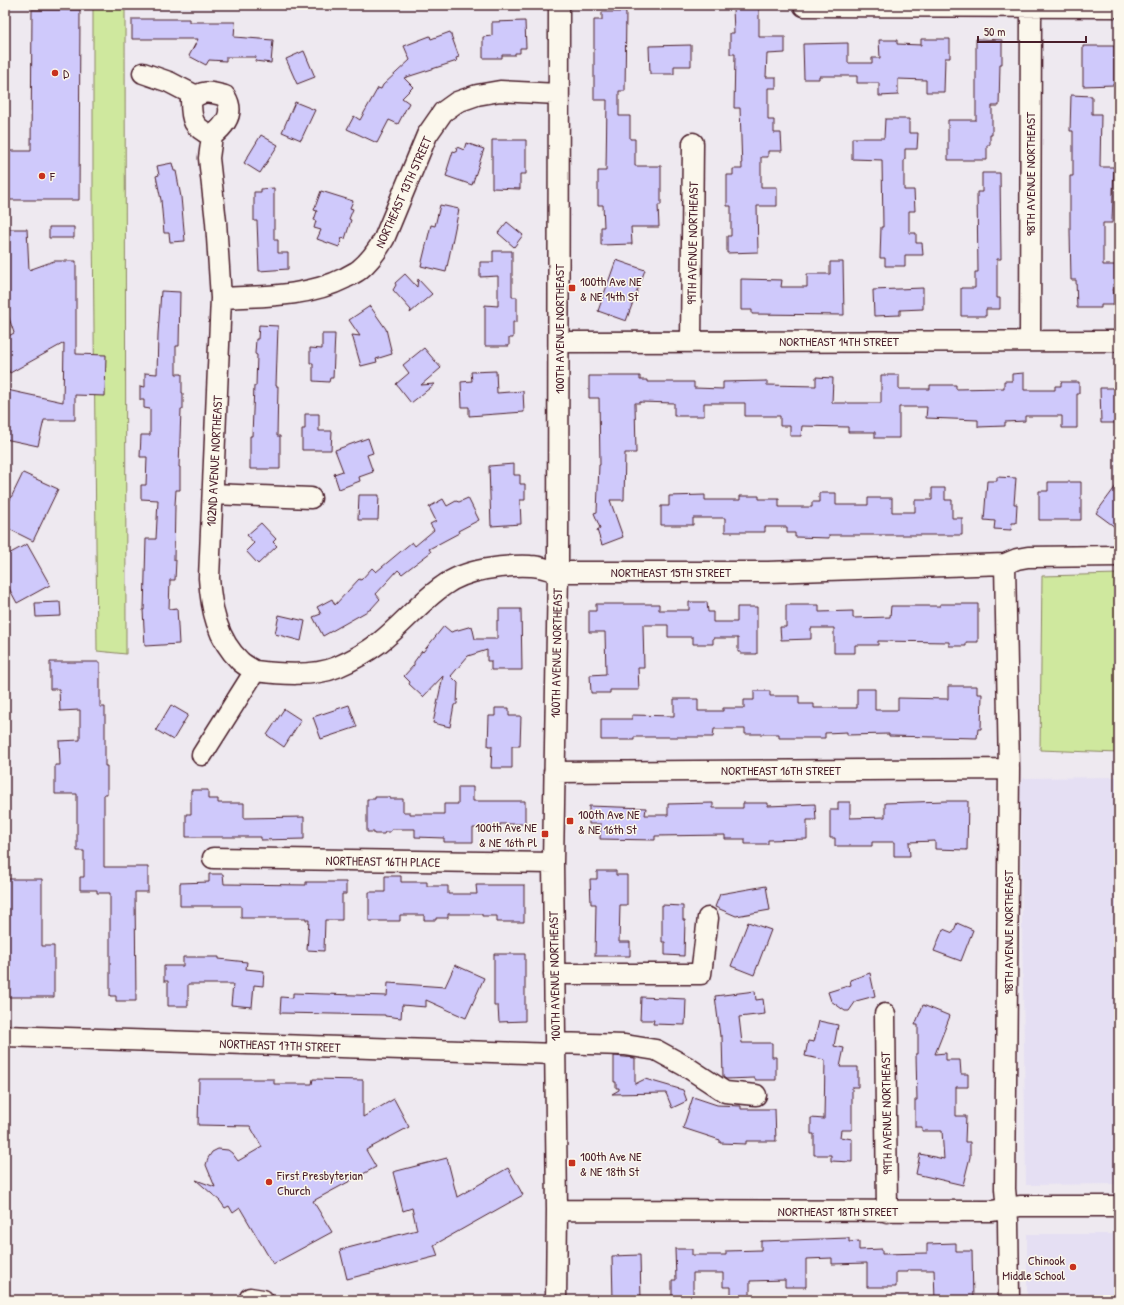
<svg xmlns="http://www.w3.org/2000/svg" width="1124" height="1305" font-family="'Patrick Hand',sans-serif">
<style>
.built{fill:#e5dff3}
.green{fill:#cfe89e;stroke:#8c8464}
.building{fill:#cfc9fb;stroke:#4a1f2b}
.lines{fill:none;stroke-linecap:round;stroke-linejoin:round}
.minor-casing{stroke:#4a1f2b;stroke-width:23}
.minor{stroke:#fbf7ec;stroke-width:20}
.poi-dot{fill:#c8321e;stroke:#fbf7ec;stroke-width:1.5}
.labels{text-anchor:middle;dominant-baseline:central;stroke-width:3;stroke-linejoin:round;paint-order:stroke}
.poi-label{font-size:13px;fill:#4a1f2b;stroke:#fbf7ec;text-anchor:start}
.street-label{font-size:13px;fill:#4a1f2b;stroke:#fbf7ec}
</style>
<rect width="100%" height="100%" fill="#eee9f0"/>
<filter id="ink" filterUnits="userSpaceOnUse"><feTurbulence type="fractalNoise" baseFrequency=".025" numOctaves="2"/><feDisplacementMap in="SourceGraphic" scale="8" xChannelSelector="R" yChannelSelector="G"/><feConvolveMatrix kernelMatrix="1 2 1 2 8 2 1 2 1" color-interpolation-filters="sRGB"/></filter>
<g filter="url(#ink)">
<path class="built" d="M1119,777V1184L1026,1185L1020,785L1024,778Z
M1027,1234H1119V1300H1027Z"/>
<path class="green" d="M93,5H125L126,654L97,651L93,220Z
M1119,574V753L1040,750L1042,576Z"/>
<path class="building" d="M733,7H759V37H785V53L767,54L766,77H776V88H768V120H774V133H781L782,151H768V157H761V187H777V206H757L758,252L727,253V236H731V206H727V175H733V169H742L740,108H734L735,54H730V33H734Z
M32,10H80L79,200H5V151H31Z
M602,12H626L625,91H619V116H630V139H635V166H661V205H658L659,227H631L632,244L601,245V227H604L603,205H598V171H606L607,100H594V20H602Z
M132,19H189V22H235L234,37L273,40L271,63L255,61L256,57H226V61L209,60L206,65L189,56L198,39H132Z
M525,21L526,48H520V53H515V55H502V58H483V37L492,36V22Z
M450,32L459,57L456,58L457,61L404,78L413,87L402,98L409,103L398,124L389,120L377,143L347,129L354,116L360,120L378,88L381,89L383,85L410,60L404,46L430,36L431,39Z
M921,39H950V58H945L944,92H926V80L898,79V95L879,96V83H857V76H819V79H804L803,44L848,43V63H872V58H880L879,40H897V44L921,45Z
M976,39L1002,40V64H1000L999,106H992V135H990V145H987V160H948V120H976Z
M691,45V66H674V74H650L649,46Z
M1083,46H1114V85L1083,86Z
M304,51L315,77L297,84L286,59Z
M1071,95L1092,96V114H1101L1100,167H1114L1112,223H1103V265H1115V284H1113L1114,305H1101V308H1077L1076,280H1071L1070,231V176H1073V131H1070Z
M295,102L315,110L301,140L282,132Z
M885,119H909V133H918L917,149H905V160H904V190H914L915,211H909V233H916V243H922L923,255H905V266H885V258H880L881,227H883L882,160L852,159V138H884Z
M261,135L278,145L260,173L244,163Z
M492,140H526V174H520V189L492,188Z
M466,143L484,149L472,185L446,176L448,170H447L453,151L456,152L457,147L464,150Z
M172,163L174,171H176L181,197L185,241L170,242L169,233H164L161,200L156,176L159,175L157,166Z
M982,173H1000L1001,259H997V298H1000V309H986V316H961V288H975V272H978L977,192H982Z
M274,188V240H278V253H288V269L259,271L257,221H254V192H261V189Z
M321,191L353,201L350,208L353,209L349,219L351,220L345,239L342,238L339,247L317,239L321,230L314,228L316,221L314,220L317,211L314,210Z
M440,205L459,209L446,272L421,266L431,225L435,226Z
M507,222L523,235L514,247L498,233Z
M49,227H74V238H49Z
M5,229H27L29,270L54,261H76V354L106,355L105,396L75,395V420H44L38,446L5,439V399L7,390L63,402L64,343L10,373L5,364V338L14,333L5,306Z
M493,251H512V297H517V322H513V338H509V346H485V305L498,306V276L480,277V262H493Z
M616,260L645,270L626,321L598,311Z
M830,262H843L844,315L752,314V310H741V279L782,280L781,287H807V274H830Z
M405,274L417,287L418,279L432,294L410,313L411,310L393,290L396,285L395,283Z
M923,288V309L900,310V315L874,316L873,290Z
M161,291L180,292L179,346H176V374H182V393H183V409H181L179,467H180V490H176L175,505L174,560H176L175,580H170L169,609L177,608L179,644L145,646L143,610H144L146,539H156L158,500L141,499V485H146L147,457H140L141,435H150V409L144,408V400H140V386L145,387V373L157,374L158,334Z
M370,306L386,329L392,354L376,359L377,362L361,366L352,335L360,336L349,320Z
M259,325L278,326L276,386H278L277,436H280V469H250V436H252L254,386H256L257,355L255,354L256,339H258Z
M322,334H335L333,378H330L329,382L313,381V363H310V348L322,349Z
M424,348L441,368L421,385L435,384L411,403L396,384L409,373L403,365Z
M496,371L497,393L523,391L524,412L469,416V407H462L461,382L472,381L471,372Z
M1024,373V390H1055V386H1061V382H1079V394H1077V428H1062V416H1025V421L1005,422V426L978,427V420L926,418L927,407H899V438H875V432H848V427L802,426L801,436H790V426H780V416H745V403H704V416H674V403L640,402V403H635L636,453H625L624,500H610L623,537L602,545L597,530L600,528L594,513L597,512L599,465H600L599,398H589V376H640V380H647V382H694V388L723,389V382L767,381V385L816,386V377L833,378L832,403H881V375H899V389H930V385H956V389L1004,388V381H1012V374Z
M1100,388H1119V423H1101Z
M305,414H319V431H332L331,450H302V429H305Z
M368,438L373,453L367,455L373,472L359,477L360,481L339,489L334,474L343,471L335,450Z
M514,464V475H520V484H525V500H520L521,524L491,526L489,466Z
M23,473L58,489L33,541L5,527V510Z
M997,477L1016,478L1014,504H1017L1016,523H1012L1011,530L994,529L995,521L984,520L987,481H997Z
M1048,482H1081V520H1039V491H1048Z
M1119,482V530L1096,513Z
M932,488H945V500H952V518H962V535H829V538L795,537V533H787V527H765V532H725V518H693V525H661V506H669V496L705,495V500H740V496H759V499H779V507H812V502H819V493H836V505H868V498H892V512H915V500H932Z
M359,495H379L378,520H358Z
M468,498L479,520L458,531L459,533L429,549L431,552L402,574L398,570L376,594L380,599L371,609L323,636L313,617L321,614L317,607L332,599L335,605L359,579L361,580L372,568L376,572L412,542L415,546L434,530L430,524L436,521L429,507L443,499L447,506L456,501L459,502Z
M261,523L276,539L273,542L277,546L258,564L246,551L254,543L247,535Z
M27,544L50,585L17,603L5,581V556Z
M60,602L61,616L36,617L35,603Z
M689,602H707L708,612H713V622H737V607H757V654H741V652H738V638H713V644H693V637H668V625H643L644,668H638L639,690H610V693H591L590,675L606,674L605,632H589V611H596V604H659V610H689Z
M940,604H978V642H966V646H949V642L878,641V645H855V653H834V628H811V639L781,640L780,627H786V605H819V612L853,611V618L890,617L891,606H940Z
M499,609H521L522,670H491V661H487V650L468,656L451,676L458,683L457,704L454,705L450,727L433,723L443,676L423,697L409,684L410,682L404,676L414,665V662L422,651L423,652L444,626L451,632L472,626L475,639H497V620H499Z
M279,615L305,621L301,641L275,634Z
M50,662H100V707H105V766H107V794H104V867H148V892H135L136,1001H116V996H110V893H97V890H80V877H84V851H77V794H55V765H60L59,741L80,740V710L60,711L59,689H50Z
M948,686H977V694H982L981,729H978L977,738L889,736V734L847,735V732L825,733V738H779V734H745V729H714L713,737H634V740H601V719H632V715L674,716V699H698V711H723V708H744V700H754V691H770V696H799V704H814V708H857V689H875V710H898V698L948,699Z
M171,705L188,715L173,740L156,730Z
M349,705L357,727L321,739L313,717Z
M495,708H509V716H521L520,746H512V768H491L492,746H488L489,716H495Z
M284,709L301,720L284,747L267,735Z
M458,787H473V801H525V824H500V828H473V842H444V838L415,837V829H392L390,832H385L384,834H374V832H367V799H375V797H390V799H403V812H410V814H444V804H458Z
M191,790H208V799H218V803H244V818L304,817V839L261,840V837H186V814H191Z
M945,801H968L967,850L935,849V841L909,842L910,856H894V842H872V846H835V838H830V810H838V802H850V818L885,817V803Z
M713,803V808H743V803H768V806L815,804L816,820H807V839L768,840V844H745V839H725V835L655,836V840L600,839L601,824H589V806L646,808L645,815H668V804Z
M597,871H616V875H627V905H620L619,942H630V956H595L596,904H591L590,879H597Z
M209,874H223L224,884L306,885V882H346V894H342V920H325L324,951L307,950L309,920H306V918H241V906H180V883L209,882Z
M385,876H401V882H427V886H448V894H477L476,885H524V922H497V916H482V914H448V918H436V920H424V915H400V921H369V892H385Z
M5,879H42V946H54V997H5Z
M766,886L770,910L736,916L715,907L720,894Z
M662,905L683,906V920H685L684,956L665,955V942H662Z
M748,922L771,930L754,975L731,966Z
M957,923L973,930L961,961L934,951L943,929L953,933Z
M494,954H525V1021L499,1022L498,1006H494Z
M183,957H219V959L247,962L246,969L264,971L263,986L254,985L252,1007L231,1005L233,984H188V1006H168V981H164V966H183Z
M455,965L484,978L466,1018L426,1000V1007L402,1005L401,1018L385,1016V1015L280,1013L281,997L293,998V993L387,996L388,983L445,987Z
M870,973L875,996L856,1001L849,1011H845L831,1001L828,992L851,985L850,980Z
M755,991L756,1000L763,999L765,1014L739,1017L742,1043H772V1057H776V1080H755V1078L726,1079L723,1077L722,1036H720L715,996Z
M641,997L686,999L685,1025L653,1024L654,1020H640Z
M923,1005L950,1016L935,1054L946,1053V1060H960L961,1074H968V1087H956V1116H966L965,1142H970V1157L963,1185L916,1174L920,1154L944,1159L942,1131H922V1127H915V1100H917L916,1054H918V1025H915Z
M819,1021L838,1025L834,1046L844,1048L840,1067H858V1087H852V1130H841L840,1137L852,1139V1162L831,1161V1155H814V1134H811V1118L824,1119L825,1060L805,1056L808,1041L814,1042Z
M614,1056L635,1058V1084L645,1079L683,1090L687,1101L672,1108L666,1093L612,1094L619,1090V1088H616V1082H614Z
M199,1079H274V1084H312L313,1079L363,1080V1117L394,1099L409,1127L366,1150L376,1167L313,1201L332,1232L273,1264L240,1208L233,1213L229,1206L225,1208L220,1201L196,1180L215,1187L206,1165L208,1158L212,1152L218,1149L228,1150L232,1153L238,1161L262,1147L250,1126L198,1125Z
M693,1097L717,1105L741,1106V1109H775L776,1141H746V1144L720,1143V1140L683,1128Z
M447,1158L457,1197L508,1168L523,1195L434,1245L438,1256L347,1279L340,1250L417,1230L412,1208L403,1211L393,1172Z
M849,1238V1242L859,1241V1250L882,1249V1254L927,1253V1244L956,1243V1251H972L973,1300H935L934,1270H908V1272H896V1287H867V1263L832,1264V1258L806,1259V1287H785V1280L750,1281V1300H731V1287H723V1273H693V1300H672V1280H676L675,1249H692V1255H726V1251L761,1250V1241Z
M640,1255L641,1300H613L612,1256Z"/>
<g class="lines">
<g class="minor-casing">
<path id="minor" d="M804,6L1119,7
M143,73L169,82L196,96
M221,298C262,296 308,297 345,278C350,275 355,273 359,270C369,262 377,251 384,239L427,135L443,112L457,102L477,95L500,91L558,94
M1030,341L1031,7
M559,342L1119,341
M691,342L693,143
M213,494L311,498
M1005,564L1009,769L1005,1189L1008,1221L1009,1300
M255,671C280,674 314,677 337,667C351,661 367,652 379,643C402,625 420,602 443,586C465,569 504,565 531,566C540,566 549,570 558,572H768L1005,564L1017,559L1028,557L1119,556
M202,755L255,671C250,668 244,665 240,661C217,639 211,608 209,578L221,298L216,222L209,158L212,136C226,125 235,112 225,96C210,92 203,89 191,100C191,121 193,127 212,136
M554,772L1009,769
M213,858L553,863
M554,974H701L708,918
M885,1014L887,1212
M5,1036L555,1054
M555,1043L625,1045L656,1050L687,1067L725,1092L756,1095
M557,1210L992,1211L1020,1206H1119
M250,1298L263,1300
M556,1300L557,1210L553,863L558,572L559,5"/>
</g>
<use href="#minor" class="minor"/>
</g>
</g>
<g class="poi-dot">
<circle cx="55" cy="73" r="4"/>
<circle cx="42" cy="176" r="4"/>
<rect x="568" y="284" width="8" height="8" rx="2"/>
<rect x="566" y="817" width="8" height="8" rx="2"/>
<rect x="541" y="830" width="8" height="8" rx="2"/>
<rect x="568" y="1159" width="8" height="8" rx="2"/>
<circle cx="269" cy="1182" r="4"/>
<circle cx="1073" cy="1267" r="4"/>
</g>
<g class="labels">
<g class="poi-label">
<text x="63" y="73">D</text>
<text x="50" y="176">F</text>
<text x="580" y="281">100th Ave NE<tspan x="580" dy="15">&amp; NE 14th St</tspan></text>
<text x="578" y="814">100th Ave NE<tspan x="578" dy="15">&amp; NE 16th St</tspan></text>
<text x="537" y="827" text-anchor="end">100th Ave NE<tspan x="537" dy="15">&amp; NE 16th Pl</tspan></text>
<text x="580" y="1156">100th Ave NE<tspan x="580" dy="15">&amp; NE 18th St</tspan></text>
<text x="277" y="1175">First Presbyterian<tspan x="277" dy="15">Church</tspan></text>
<text x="1065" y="1260" text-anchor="end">Chinook<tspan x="1065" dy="15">Middle School</tspan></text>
</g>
<g class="street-label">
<text transform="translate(1030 174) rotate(-90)">98TH AVENUE NORTHEAST</text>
<text transform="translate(403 192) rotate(-66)">NORTHEAST 13TH STREET</text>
<text transform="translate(692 243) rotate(-89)">99TH AVENUE NORTHEAST</text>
<text transform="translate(559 329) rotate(-90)">100TH AVENUE NORTHEAST</text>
<text x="839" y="341">NORTHEAST 14TH STREET</text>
<text transform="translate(214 461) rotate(-87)">102ND AVENUE NORTHEAST</text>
<text x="671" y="572">NORTHEAST 15TH STREET</text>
<text transform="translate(556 653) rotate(-89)">100TH AVENUE NORTHEAST</text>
<text x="781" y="770">NORTHEAST 16TH STREET</text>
<text transform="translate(383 861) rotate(1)">NORTHEAST 16TH PLACE</text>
<text transform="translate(1008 932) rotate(-90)">98TH AVENUE NORTHEAST</text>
<text transform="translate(554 976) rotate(-91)">100TH AVENUE NORTHEAST</text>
<text transform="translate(280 1045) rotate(2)">NORTHEAST 17TH STREET</text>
<text transform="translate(886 1113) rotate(-91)">99TH AVENUE NORTHEAST</text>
<text x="838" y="1211">NORTHEAST 18TH STREET</text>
</g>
</g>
<rect width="1124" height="1305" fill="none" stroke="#fbf7ec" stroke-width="20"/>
<rect x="10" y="10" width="1104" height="1285" fill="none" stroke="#4a1f2b" stroke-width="1.5" filter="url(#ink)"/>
<path d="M978 36v6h108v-6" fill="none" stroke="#4a1f2b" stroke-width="2"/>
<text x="984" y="36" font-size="12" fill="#4a1f2b" stroke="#fbf7ec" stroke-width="3" paint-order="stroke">50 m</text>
</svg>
